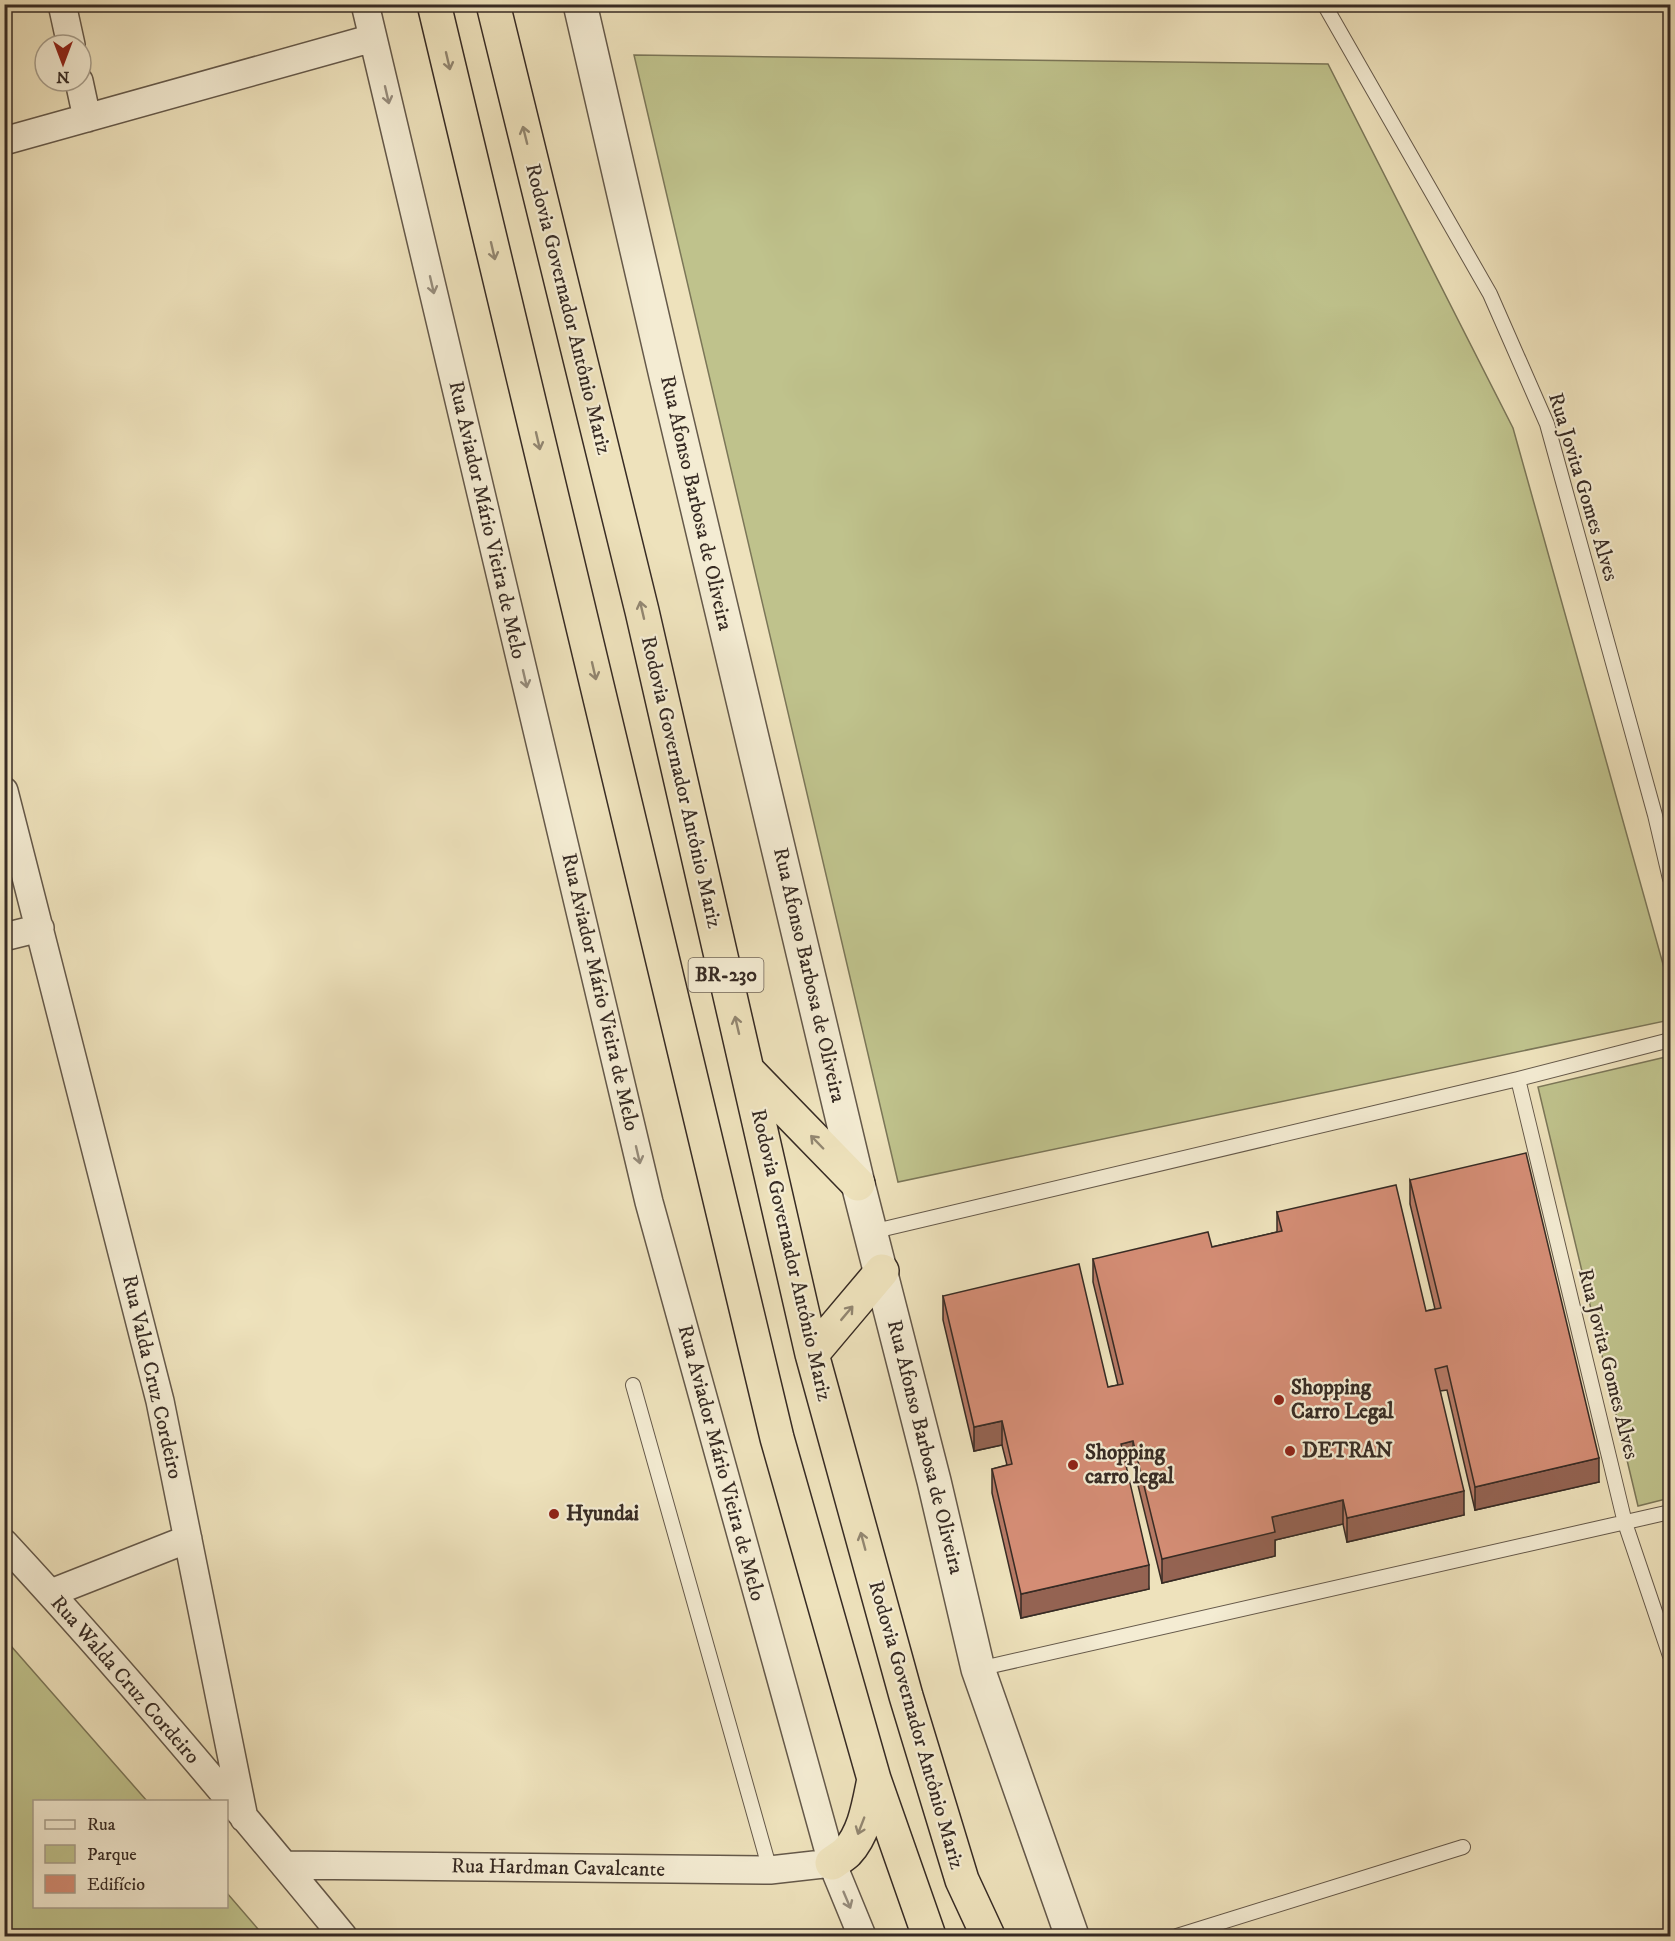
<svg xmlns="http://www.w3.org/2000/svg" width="1675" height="1941" font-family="'IM FELL DW Pica',serif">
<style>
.green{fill:#bfc28c;stroke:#7b7658;stroke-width:1.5}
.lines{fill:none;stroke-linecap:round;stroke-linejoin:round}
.service-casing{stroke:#65594a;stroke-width:16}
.minor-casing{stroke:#65594a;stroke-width:30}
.tertiary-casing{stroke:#65594a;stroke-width:36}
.trunk-casing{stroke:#372b24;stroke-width:36}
.service{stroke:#f4ecd3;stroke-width:14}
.minor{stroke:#f4ecd3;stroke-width:27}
.tertiary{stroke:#f4ecd3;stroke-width:33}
.trunk{stroke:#eee2bc;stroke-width:33}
.wall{fill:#b67965;stroke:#372b24;stroke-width:1.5}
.shaded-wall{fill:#946352;stroke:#372b24;stroke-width:1.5}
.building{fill:#d48d75;stroke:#372b24;stroke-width:1.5}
.oneway{stroke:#928670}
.oneway2{stroke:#968c7c}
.poi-dot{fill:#8f2418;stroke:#f4ecd3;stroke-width:2}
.labels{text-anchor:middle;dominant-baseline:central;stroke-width:4.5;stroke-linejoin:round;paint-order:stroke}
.shield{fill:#f4ecd3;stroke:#706558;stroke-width:1.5}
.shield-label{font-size:20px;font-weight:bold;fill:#372b24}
.street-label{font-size:21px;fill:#372b24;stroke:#f4ecd3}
.poi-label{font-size:21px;font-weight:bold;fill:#372b24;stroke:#f4ecd3;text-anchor:start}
</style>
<rect width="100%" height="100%" fill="#eee2bc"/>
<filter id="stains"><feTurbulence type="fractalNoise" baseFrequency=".00333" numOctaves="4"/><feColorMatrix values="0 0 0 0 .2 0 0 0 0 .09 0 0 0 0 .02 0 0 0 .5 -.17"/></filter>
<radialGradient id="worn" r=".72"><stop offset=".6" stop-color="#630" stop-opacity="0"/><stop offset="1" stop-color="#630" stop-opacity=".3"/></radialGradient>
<path class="green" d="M634,55L1328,64L1513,428L1670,989V1020L898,1182Z
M1670,1056V1498L1638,1506L1538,1087Z
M4,1638L147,1801L34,1802V1906H226L227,1893L264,1936H15L4,1922Z"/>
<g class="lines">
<g class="service-casing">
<path id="service" d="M1324,4L1490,294L1547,424L1655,815L1670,879
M1518,1079L1625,1523L1670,1656
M871,1232L1518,1079L1670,1040
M633,1385L770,1870
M978,1669L1670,1512
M1177,1936L1463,1847"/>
</g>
<g class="minor-casing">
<path id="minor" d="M62,4L71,45
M365,4L649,1202L832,1863L862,1936
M79,81L87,118
M4,141L373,38
M4,791L160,1401L244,1818
M4,937L40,928
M4,1543C122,1670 233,1803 343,1936
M51,1593L188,1539
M284,1865L770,1870L832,1863"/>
</g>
<g class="tertiary-casing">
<path id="tertiary" d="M580,4L666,376L858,1184L934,1481L978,1669L1072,1936"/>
</g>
<g class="trunk-casing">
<path id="trunk" d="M434,4L777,1438L874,1779L929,1936
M493,4L642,611L812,1354L906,1696L962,1880L988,1936
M748,1071L858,1184
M812,1354L882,1271
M832,1863C836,1860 843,1856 847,1852C865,1833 869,1803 874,1779"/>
</g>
<use href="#service" class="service"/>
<use href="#minor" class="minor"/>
<use href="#tertiary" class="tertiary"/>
<use href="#trunk" class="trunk"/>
</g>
<path class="wall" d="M1410,1180L1599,1482L1475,1510L1447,1390L1440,1391L1464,1515L1347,1542L1343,1524L1275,1540V1556L1162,1583L1133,1465L1126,1467L1149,1589L1021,1618L992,1493V1469L1007,1465L1002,1445L974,1451L943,1320V1296L1108,1387L1118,1385L1093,1282V1259L1212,1247L1277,1232V1212L1426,1311L1435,1309L1410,1204Z"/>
<path class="shaded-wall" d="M1002,1421V1445L974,1451V1427Z
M1133,1441V1465L1121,1468V1444Z
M1599,1458V1482L1475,1510V1487Z
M1464,1491V1515L1347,1542V1518Z
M1343,1500V1524L1275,1540V1556L1162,1583V1559L1272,1517Z
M1149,1565V1589L1021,1618V1594Z"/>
<path class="building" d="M1526,1153L1599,1458L1475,1487L1447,1366L1435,1369L1464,1491L1347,1518L1343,1500L1272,1517L1275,1532L1162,1559L1133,1441L1121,1444L1149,1565L1021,1594L992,1469L1012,1464L1002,1421L974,1427L943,1296L1079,1264L1108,1387L1123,1384L1093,1259L1208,1232L1212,1247L1282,1231L1277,1212L1396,1185L1426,1311L1441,1308L1410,1180Z"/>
<defs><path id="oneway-shaft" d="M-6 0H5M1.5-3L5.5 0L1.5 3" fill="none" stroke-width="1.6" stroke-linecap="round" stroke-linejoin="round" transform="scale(1.5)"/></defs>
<g class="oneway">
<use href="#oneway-shaft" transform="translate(448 61) rotate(77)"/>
<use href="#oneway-shaft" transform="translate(525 135) rotate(-104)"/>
<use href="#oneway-shaft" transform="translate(493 251) rotate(77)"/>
<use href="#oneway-shaft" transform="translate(538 441) rotate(77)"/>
<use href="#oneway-shaft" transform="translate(642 610) rotate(-103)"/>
<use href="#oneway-shaft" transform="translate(594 671) rotate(77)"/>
<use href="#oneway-shaft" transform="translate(737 1025) rotate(-103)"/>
<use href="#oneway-shaft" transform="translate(817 1142) rotate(-134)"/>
<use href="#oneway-shaft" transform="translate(847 1313) rotate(-50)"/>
<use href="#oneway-shaft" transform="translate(863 1541) rotate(-105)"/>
<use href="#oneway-shaft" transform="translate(861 1826) rotate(111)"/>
</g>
<g class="oneway2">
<use href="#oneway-shaft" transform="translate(387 95) rotate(77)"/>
<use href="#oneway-shaft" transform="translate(432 285) rotate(77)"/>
<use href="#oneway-shaft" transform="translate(525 679) rotate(77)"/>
<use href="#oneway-shaft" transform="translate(638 1155) rotate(77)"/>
<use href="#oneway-shaft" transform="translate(847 1900) rotate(67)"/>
</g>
<g class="poi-dot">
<circle cx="1279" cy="1400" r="6"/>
<circle cx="1290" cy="1451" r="6"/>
<circle cx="1073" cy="1465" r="6"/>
<circle cx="554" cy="1514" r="6"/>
</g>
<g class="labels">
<rect class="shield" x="688.5" y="958" width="75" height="34" rx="4.5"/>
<g class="shield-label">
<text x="726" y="975">BR-230</text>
</g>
<g class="street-label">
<text transform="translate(568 309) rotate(76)">Rodovia Governador Antônio Mariz</text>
<text transform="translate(1583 487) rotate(73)">Rua Jovita Gomes Alves</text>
<text transform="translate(696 503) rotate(77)">Rua Afonso Barbosa de Oliveira</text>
<text transform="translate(487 520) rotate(77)">Rua Aviador Mário Vieira de Melo</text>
<text transform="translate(681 782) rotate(77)">Rodovia Governador Antônio Mariz</text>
<text transform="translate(809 975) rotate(77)">Rua Afonso Barbosa de Oliveira</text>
<text transform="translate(600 992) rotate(77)">Rua Aviador Mário Vieira de Melo</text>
<text transform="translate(791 1255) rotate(77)">Rodovia Governador Antônio Mariz</text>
<text transform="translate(1608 1364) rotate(76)">Rua Jovita Gomes Alves</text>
<text transform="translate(152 1377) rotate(77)">Rua Valda Cruz Cordeiro</text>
<text transform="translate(925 1447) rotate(76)">Rua Afonso Barbosa de Oliveira</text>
<text transform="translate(721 1463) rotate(75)">Rua Aviador Mário Vieira de Melo</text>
<text transform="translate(125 1680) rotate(49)">Rua Walda Cruz Cordeiro</text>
<text transform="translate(916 1725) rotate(74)">Rodovia Governador Antônio Mariz</text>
<text transform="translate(558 1868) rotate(1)">Rua Hardman Cavalcante</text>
</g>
<g class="poi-label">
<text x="1291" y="1388">Shopping<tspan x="1291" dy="24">Carro Legal</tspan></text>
<text x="1302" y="1451">DETRAN</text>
<text x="1085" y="1453">Shopping<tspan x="1085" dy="24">carro legal</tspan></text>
<text x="566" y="1514">Hyundai</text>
</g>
</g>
<rect width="1675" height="1941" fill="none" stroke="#eee2bc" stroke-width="24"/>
<rect x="6" y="6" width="1663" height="1929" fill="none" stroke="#372b24" stroke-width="3"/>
<rect x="12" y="12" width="1651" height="1917" fill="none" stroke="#372b24" stroke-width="1.5"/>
<rect x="33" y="1800" width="195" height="108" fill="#f4ecd3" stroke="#a89f8d" stroke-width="1.5"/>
<rect x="45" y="1820" width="30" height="9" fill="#f4ecd3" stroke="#a89f8d" stroke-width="1.5"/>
<text x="87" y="1830" font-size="18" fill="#372b24">Rua</text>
<rect x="45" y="1845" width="30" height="18" fill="#bfc28c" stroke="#a89f8d" stroke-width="1.5"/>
<text x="87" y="1860" font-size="18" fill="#372b24">Parque</text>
<rect x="45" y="1875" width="30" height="18" fill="#d48d75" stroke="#a89f8d" stroke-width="1.5"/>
<text x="87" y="1890" font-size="18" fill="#372b24">Edifício</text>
<g transform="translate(63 63) rotate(180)"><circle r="28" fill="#f4ecd3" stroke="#a89f8d" stroke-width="1.5"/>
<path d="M0-4.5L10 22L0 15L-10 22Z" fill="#8f2418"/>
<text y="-9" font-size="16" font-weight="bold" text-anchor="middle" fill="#372b24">N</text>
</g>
<rect width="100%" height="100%" filter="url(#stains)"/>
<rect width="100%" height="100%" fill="url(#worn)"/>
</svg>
